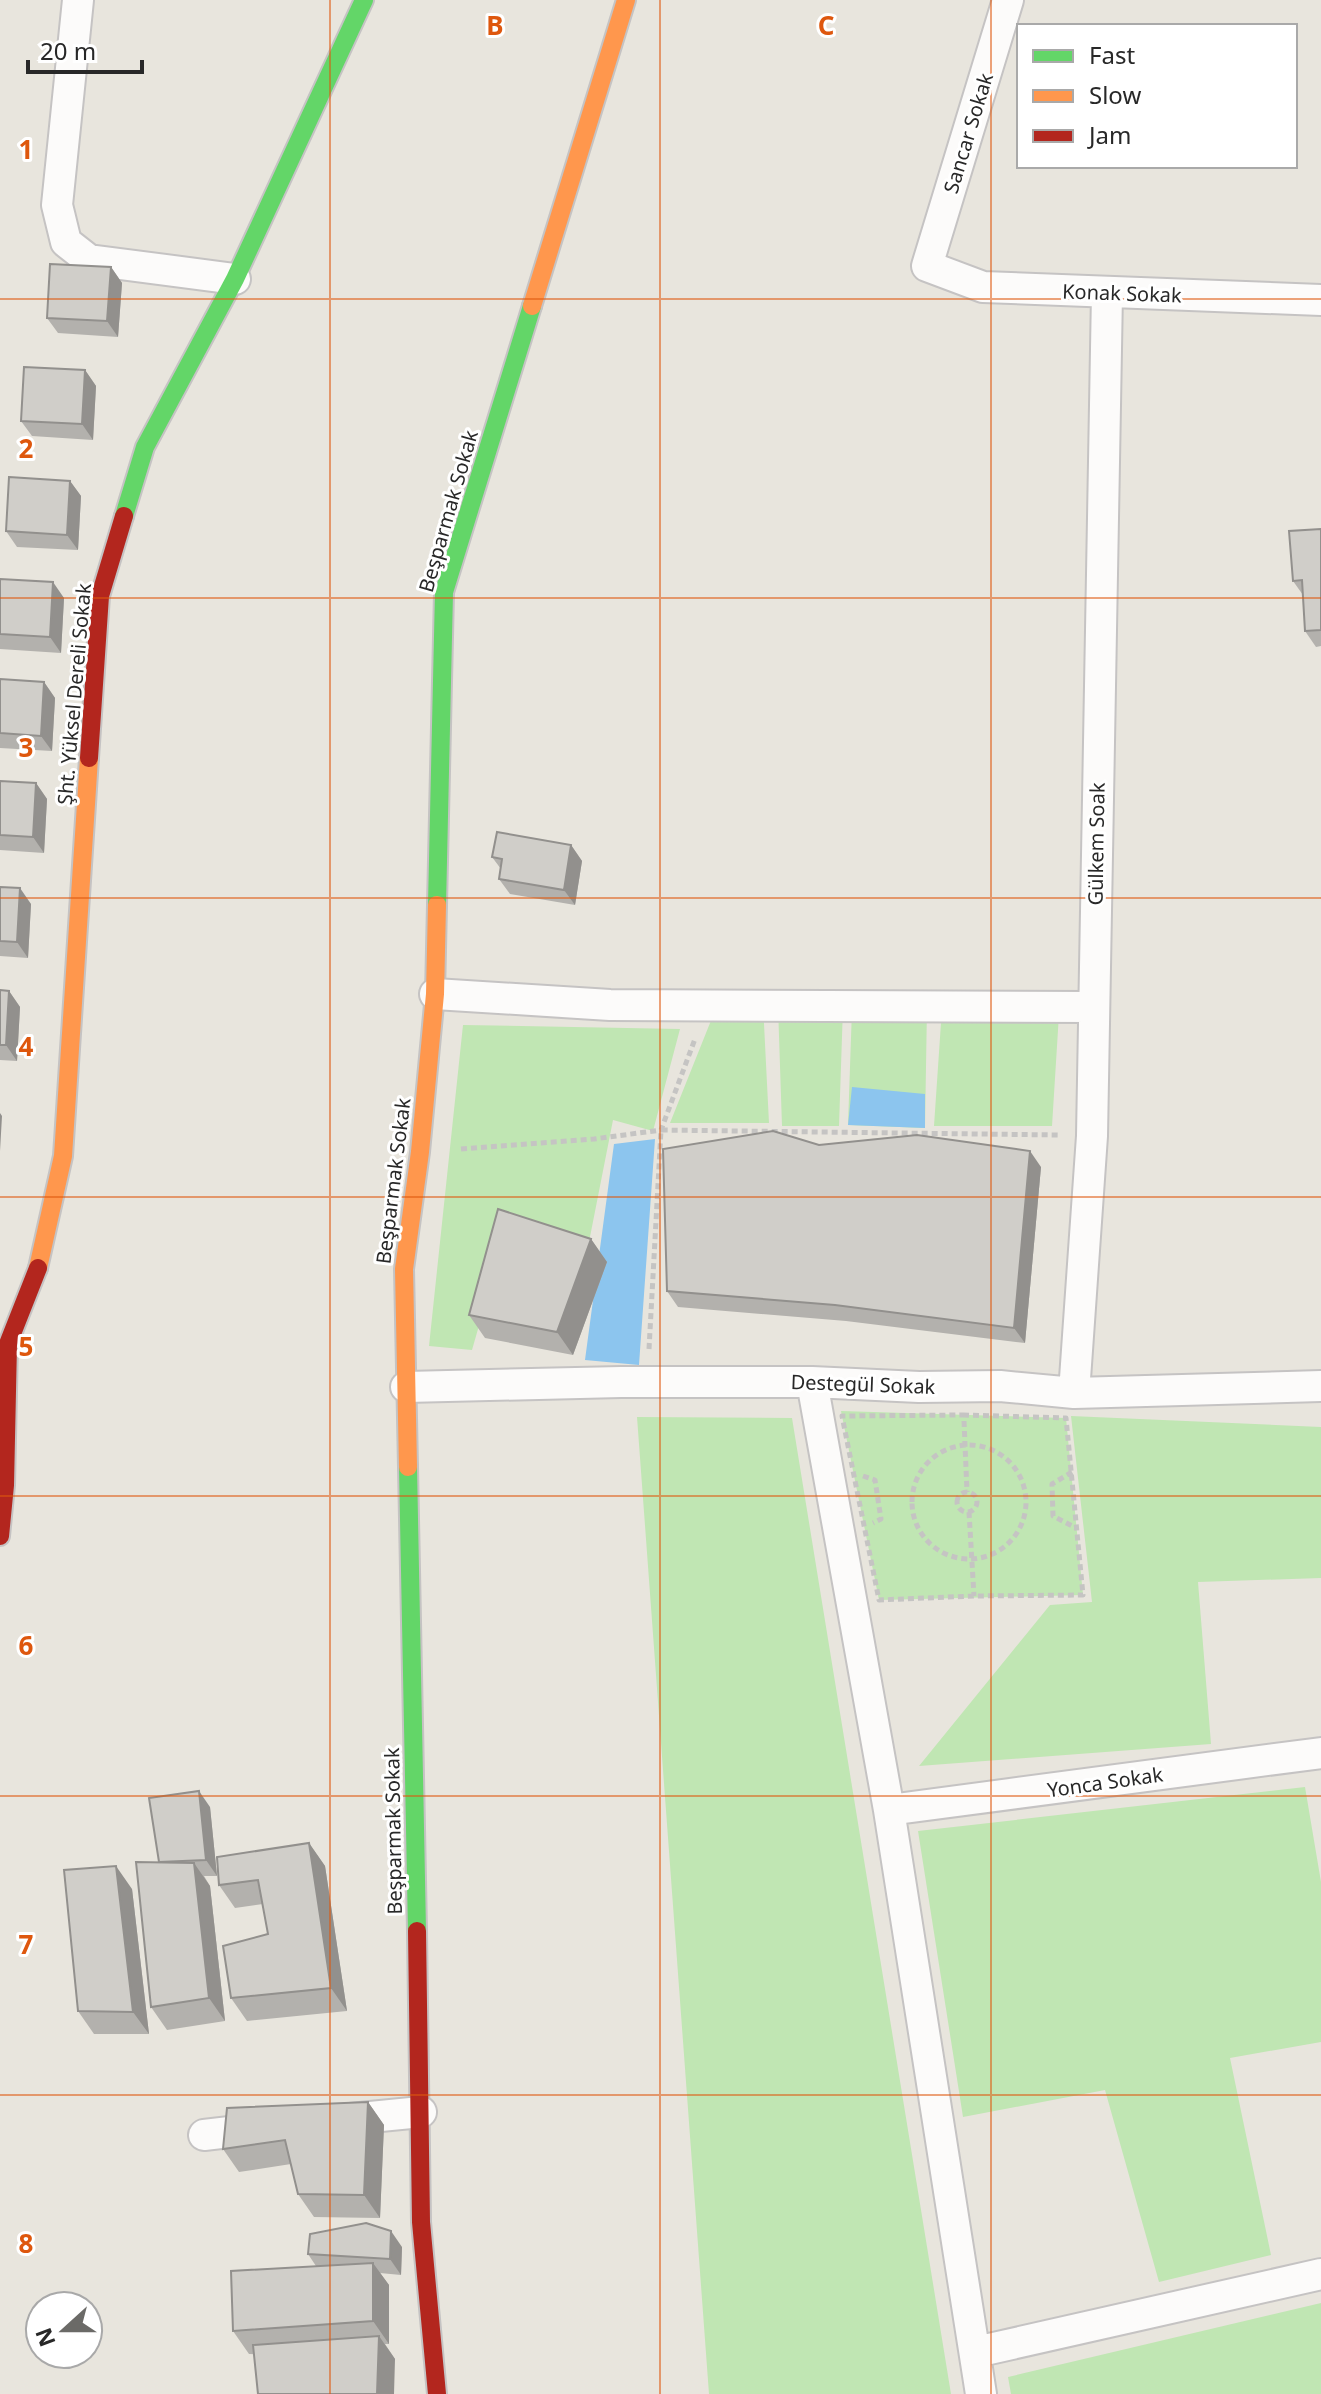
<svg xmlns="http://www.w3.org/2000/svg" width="1321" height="2394" font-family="'Noto Sans',sans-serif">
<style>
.green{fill:#c0e6b3}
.water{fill:#8cc5ee}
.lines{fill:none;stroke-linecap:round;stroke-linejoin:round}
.street-casing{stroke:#c5c3c3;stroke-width:34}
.fast-casing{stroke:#c5c3c3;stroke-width:22}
.slow-casing{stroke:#c5c3c3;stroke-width:22}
.jam-casing{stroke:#c5c3c3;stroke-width:22}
.path{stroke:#c5c4c3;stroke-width:5;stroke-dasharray:6 4;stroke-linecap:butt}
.street{stroke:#fcfbfa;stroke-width:30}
.fast{stroke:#63d668;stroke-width:18}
.slow{stroke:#ff974d;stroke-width:18}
.jam{stroke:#b3261e;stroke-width:18}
.wall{fill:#b3b1ad}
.shaded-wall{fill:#92908d}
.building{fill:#d0cec9;stroke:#92908d;stroke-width:2}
.grid{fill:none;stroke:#de570d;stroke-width:2;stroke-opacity:0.55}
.labels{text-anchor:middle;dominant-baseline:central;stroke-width:6;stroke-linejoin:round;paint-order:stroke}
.street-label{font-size:20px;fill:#282828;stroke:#fff}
.grid-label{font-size:26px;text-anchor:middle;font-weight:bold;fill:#de570d;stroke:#fff;stroke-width:6;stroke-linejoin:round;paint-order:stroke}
</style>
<rect width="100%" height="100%" fill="#e8e5dd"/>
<path class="green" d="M718,1003L763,1004L769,1123H670Z
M778,1006L843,1007L839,1126H782Z
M927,1007L925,1128L848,1125L852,1009Z
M942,1008L1059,1014L1052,1126H934Z
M463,1025L680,1029L653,1131L613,1120L588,1247L509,1221L472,1350L429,1346Z
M841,1411L1066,1418L1083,1595L879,1600Z
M1071,1416L1321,1427V1578L1198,1582L1211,1744L919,1766L1050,1605L1092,1602Z
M637,1417L792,1418L951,2394H709Z
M1305,1787L1321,1882V2042L1230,2058L1271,2255L1159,2282L1105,2090L963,2117L918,1831Z
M1321,2303V2394H1011L1008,2377Z"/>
<path class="water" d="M852,1087L925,1094V1128L848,1125Z
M655,1139L639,1365L585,1360L614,1144Z"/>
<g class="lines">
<g class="street-casing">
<path id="street" d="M78,0L57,205L66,242L89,260L235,279
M1008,0L927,266L983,287L1321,300
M435,994L610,1005L1092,1007
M812,1382L889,1810L981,2394
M406,1387L621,1382H812L919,1387L1000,1386L1074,1393L1321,1386
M1074,1393L1092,1136L1107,293
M889,1810L1321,1753
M340,2120L421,2112
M204,2135L264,2128
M976,2352L1321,2274"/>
</g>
<g class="fast-casing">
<path id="fast" d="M124,516L145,447L235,279L364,0
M437,905L444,592L532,306
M408,1467L417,1931"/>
</g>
<g class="slow-casing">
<path id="slow" d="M532,306L626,0
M38,1268L63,1156L89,758
M408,1467L404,1269L420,1152L435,994L437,905"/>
</g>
<g class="jam-casing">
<path id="jam" d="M89,758L100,596L124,516
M0,1536L5,1485L8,1344L38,1268
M417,1931L421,2222L437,2394"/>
</g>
<path class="path" d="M461,1149L594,1139L661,1130L695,1039
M649,1349L661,1130L1060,1135
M963,1415L1066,1418L1083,1595L974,1596L879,1600L842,1416Z
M964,1421L967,1492
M912 1502a57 57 0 1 1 114 0a57 57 0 1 1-114 0Z
M1072,1472L1052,1484L1053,1516L1076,1528
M863,1476L875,1480L881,1519L873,1523
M957 1502a10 10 0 1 1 20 0a10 10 0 1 1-20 0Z
M969,1512L974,1596"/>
<use href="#street" class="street"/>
<use href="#fast" class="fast"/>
<use href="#slow" class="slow"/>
<use href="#jam" class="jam"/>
</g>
<path class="wall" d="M111,267L122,283L118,337L58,333L47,318Z
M85,370L96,386L93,440L32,436L21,421Z
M70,481L81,496L78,550L17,547L6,531Z
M1321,529V646L1316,647L1305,631L1303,595L1293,581Z
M0,579L64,598L61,653L0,649Z
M0,679L44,682L55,698L52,751L0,748Z
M0,781L36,783L47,799L44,853L0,850Z
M571,845L582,861L575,905L510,894L499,879L501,869L492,857Z
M0,887L31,904L28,958L0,956Z
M0,990L9,991L20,1007L17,1061L0,1060Z
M1041,1167L1025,1343L846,1321L678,1307L667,1291Z
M591,1239L607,1262L573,1355L485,1338L469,1315Z
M210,1807L217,1876H204L210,1886L225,2021L167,2030L151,2007L159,1862Z
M309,1843L325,1866L347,2011L247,2021L231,1998L268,1934L263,1904L235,1908L219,1885Z
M132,1889L149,2034H94L78,2011Z
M368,2102L384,2125L380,2218L314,2217L298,2194L291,2164L239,2172L223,2149Z
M402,2247L401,2275L380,2273L389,2285V2344H385L395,2359L249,2354L233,2331L316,2266L308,2254Z"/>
<path class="shaded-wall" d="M111,267L122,283L118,337L107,321Z
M85,370L96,386L93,440L82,424Z
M70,481L81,496L78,550L67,535Z
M53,582L64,598L61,653L50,637Z
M44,682L55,698L52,751L41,736Z
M36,783L47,799L44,853L33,837Z
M571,845L582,861L575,905L564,890Z
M20,888L31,904L28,958L17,942Z
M9,991L20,1007L17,1061L6,1045Z
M0,1113L2,1116L0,1151Z
M1030,1151L1041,1167L1025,1343L1014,1328Z
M591,1239L607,1262L573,1355L557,1332Z
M199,1791L210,1807L217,1876L206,1860Z
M309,1843L325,1866L347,2011L331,1988Z
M194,1863L210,1886L225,2021L209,1998Z
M116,1866L132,1889L149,2034L133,2012Z
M368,2102L384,2125L380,2218L364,2195Z
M391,2231L402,2247L401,2275L390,2259Z
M373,2263L389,2285V2344L373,2321Z
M379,2336L395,2359L394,2394H377Z"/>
<path class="building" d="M50,264L111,267L107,321L47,318Z
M24,367L85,370L82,424L21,421Z
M9,477L70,481L67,535L6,531Z
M1321,529V630L1305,631L1302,580L1293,581L1289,531Z
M0,579L53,582L50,637L0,634Z
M0,679L44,682L41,736L0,733Z
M0,781L36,783L33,837L0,835Z
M497,832L571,845L564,890L499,879L502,859L492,857Z
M0,887L20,888L17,942L0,941Z
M0,990L9,991L6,1045H0Z
M773,1131L819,1145L917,1135L1030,1151L1014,1328L835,1305L667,1291L663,1149Z
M498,1209L591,1239L557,1332L469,1315Z
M199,1791L206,1860L159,1862L149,1798Z
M309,1843L331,1988L231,1998L223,1946L268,1934L258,1880L219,1885L217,1857Z
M136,1862L194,1863L209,1998L151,2007Z
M116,1866L133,2012L78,2011L64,1870Z
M368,2102L364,2195L298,2194L285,2140L223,2149L227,2108Z
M366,2223L391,2231L390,2259L308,2254L310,2234Z
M373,2263V2321L233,2331L231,2271Z
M379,2336L377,2394H258L253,2345Z"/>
<path class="grid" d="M330,0V2394M660,0V2394M991,0V2394M0,299H1321M0,598H1321M0,898H1321M0,1197H1321M0,1496H1321M0,1796H1321M0,2095H1321"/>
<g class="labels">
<g class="street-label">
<text transform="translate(968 133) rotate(-73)">Sancar Sokak</text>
<text transform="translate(1122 293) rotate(2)">Konak Sokak</text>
<text transform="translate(448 511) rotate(-74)">Beşparmak Sokak</text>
<text transform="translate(74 694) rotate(-85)">Şht. Yüksel Dereli Sokak</text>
<text transform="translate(1096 844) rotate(-89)">Gülkem Soak</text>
<text transform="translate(393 1181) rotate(-83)">Beşparmak Sokak</text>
<text transform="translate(863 1384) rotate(2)">Destegül Sokak</text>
<text transform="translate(1105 1782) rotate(-8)">Yonca Sokak</text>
<text transform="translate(393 1831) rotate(-91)">Beşparmak Sokak</text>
</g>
</g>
<g class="grid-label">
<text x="495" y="35">B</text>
<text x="826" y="35">C</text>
<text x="26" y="159">1</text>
<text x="26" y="458">2</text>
<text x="26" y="757">3</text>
<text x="26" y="1056">4</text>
<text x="26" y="1356">5</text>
<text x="26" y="1655">6</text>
<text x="26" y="1954">7</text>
<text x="26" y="2253">8</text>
</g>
<rect x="1017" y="24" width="280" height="144" fill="#ffffff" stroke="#a9a9a9" stroke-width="2"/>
<rect x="1033" y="50" width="40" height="12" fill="#63d668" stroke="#a9a9a9" stroke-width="2"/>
<text x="1089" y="64" font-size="24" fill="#282828">Fast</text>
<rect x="1033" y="90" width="40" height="12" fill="#ff974d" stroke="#a9a9a9" stroke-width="2"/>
<text x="1089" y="104" font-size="24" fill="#282828">Slow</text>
<rect x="1033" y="130" width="40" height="12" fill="#b3261e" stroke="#a9a9a9" stroke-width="2"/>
<text x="1089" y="144" font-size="24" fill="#282828">Jam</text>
<g transform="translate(64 2330) rotate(249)"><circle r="38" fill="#ffffff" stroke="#a9a9a9" stroke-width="2"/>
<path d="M0-6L14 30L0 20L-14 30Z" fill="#6b6a67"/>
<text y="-12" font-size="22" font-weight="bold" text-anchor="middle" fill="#282828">N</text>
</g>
<path d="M28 60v12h114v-12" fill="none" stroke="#282828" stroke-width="4"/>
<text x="40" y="60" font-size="24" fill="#282828" stroke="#ffffff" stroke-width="6" paint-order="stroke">20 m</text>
</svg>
